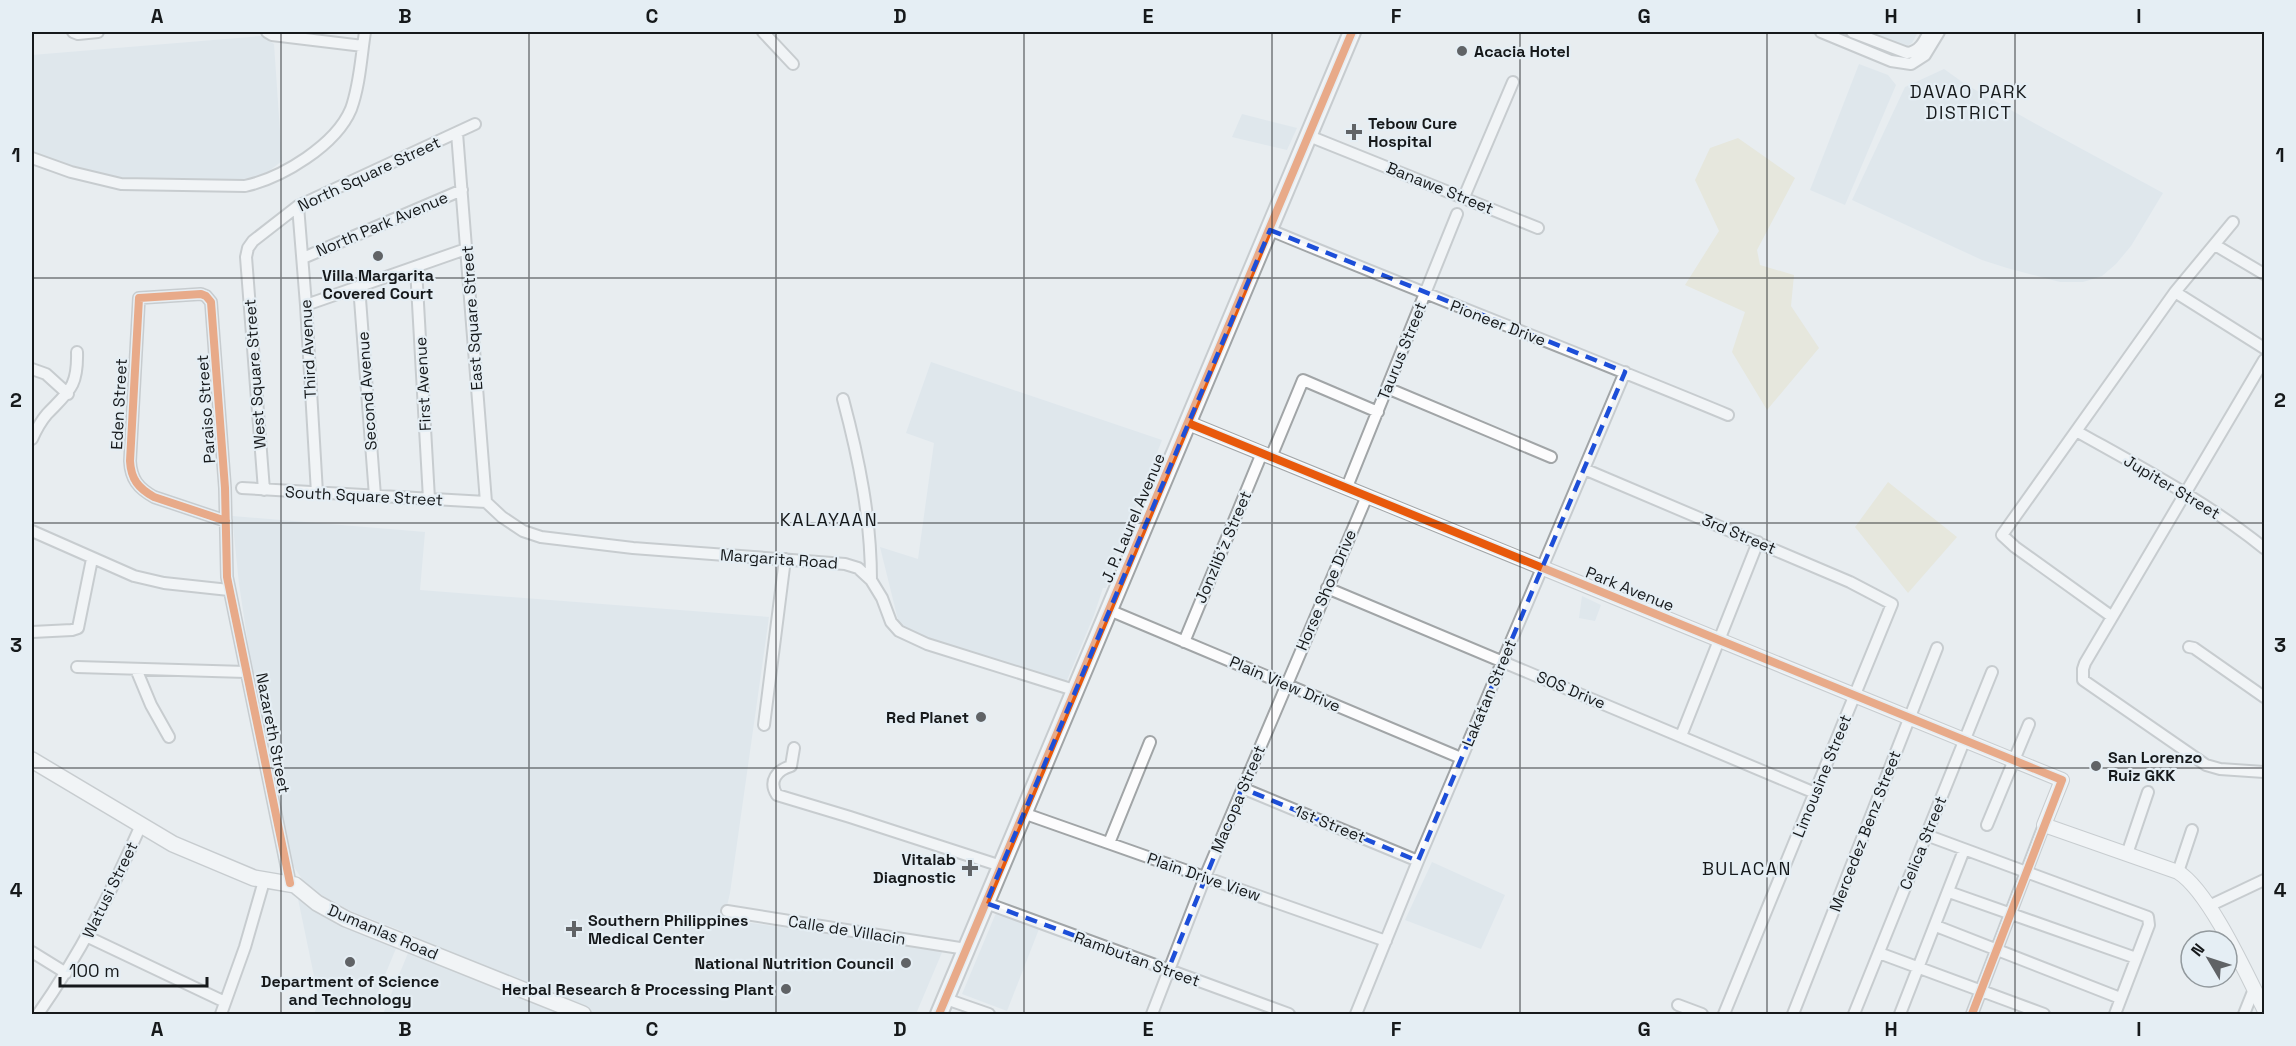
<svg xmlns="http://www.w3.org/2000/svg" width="2296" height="1046" font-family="'Space Grotesk',sans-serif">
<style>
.built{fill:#d5e0e7}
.green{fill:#e4e0c5}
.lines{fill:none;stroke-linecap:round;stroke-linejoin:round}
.minor-casing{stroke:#a1a5a7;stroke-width:14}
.tertiary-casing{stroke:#a1a5a7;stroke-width:16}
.secondary-casing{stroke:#a1a5a7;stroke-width:18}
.primary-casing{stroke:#a1a5a7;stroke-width:20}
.minor{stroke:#fcfcfd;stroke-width:10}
.tertiary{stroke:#fcfcfd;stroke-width:14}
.secondary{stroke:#fcfcfd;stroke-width:15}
.primary{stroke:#fcfcfd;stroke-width:16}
.cycleway-casing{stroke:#e5eef4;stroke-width:11}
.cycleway{stroke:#e8590c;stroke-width:8}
.marked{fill:none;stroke:#1d4ed8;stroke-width:4.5;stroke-dasharray:12 8;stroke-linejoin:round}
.grid{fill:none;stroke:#16191b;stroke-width:1.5;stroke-opacity:0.55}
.poi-dot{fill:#606366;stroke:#e5eef4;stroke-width:2}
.labels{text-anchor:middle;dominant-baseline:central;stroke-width:4.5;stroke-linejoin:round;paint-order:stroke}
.poi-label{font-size:16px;font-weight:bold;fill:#16191b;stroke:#e5eef4;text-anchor:start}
.street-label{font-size:16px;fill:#16191b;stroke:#e5eef4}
.neighbourhood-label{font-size:18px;letter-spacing:1.5px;fill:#16191b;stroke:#e5eef4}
.neatline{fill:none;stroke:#16191b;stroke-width:2}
.grid-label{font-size:20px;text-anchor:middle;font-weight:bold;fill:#16191b}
</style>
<rect width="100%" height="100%" fill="#e8edf0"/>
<path class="built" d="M1862,32H1918L1912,43L1904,48Z
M261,36L274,44L282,161L269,171L254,178L236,181L131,180L104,176L32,153V55Z
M1859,64L1888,75L1896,85L1845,205L1810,190Z
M1944,69L1965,84L2034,123L2163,193L2131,246L2116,264L2102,276L2083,282H2060L2007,268L1982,260L1852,200L1905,87Z
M1242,114L1297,128L1287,150L1232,137Z
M931,362L1162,440L1130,522H1127L1106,588H1103L1094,615L1065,685L900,628L880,547L918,559L934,443L906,433Z
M232,516L425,532L420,590L769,617L730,893L724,919L943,950L916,1014H383L415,936L353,912L326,898L306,885L292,864L287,852L256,696L239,584Z
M1582,596L1601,605L1595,621L1579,618Z
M1432,862L1505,895L1481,949L1405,920Z
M297,894L397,946L369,1014H314L319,1000Z
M996,913L1039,929L1007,1011L962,994Z"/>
<path class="green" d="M1738,138L1795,178L1757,250L1760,265L1794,275L1791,306L1819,348L1767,410L1732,352L1745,312L1685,285L1719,231L1695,180L1710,148Z
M1888,482L1957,537L1908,593L1855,527Z"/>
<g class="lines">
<g class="minor-casing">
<path id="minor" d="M73,32L78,34L98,32
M267,32L272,35L363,46
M763,32L793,64
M1821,32L1891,61L1911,64L1925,55L1939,32
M1852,32L1907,53C1919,52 1924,42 1929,32
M457,133L486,502
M1309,136L1538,228
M32,158L71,172L121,184L245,186C282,178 336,145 351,109C360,84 361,57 365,32
M1464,197L1513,82
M298,206L306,305L317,493
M1270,230C1422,293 1576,352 1728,415
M2215,245L2264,274
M303,258L462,190
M416,268L429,499
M359,286L375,496
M2175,292L2264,348
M306,305L466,249
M2264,360L2085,663L2083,669V680L2206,765L2220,769L2264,772
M32,369L46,374L68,394
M1387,388L1551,457
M843,399C859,459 871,518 871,580
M2076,431C2140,467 2207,502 2264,548
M32,439C36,430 41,421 47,414C69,391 78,387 77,352
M1271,457L1303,380L1378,412
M1584,469L1850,582L1892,604L1724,1014
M1347,487L1457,214
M242,488L486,502
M264,490L246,257L248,248L253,241L298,206L475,124
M486,502L502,517L523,531L541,537L633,548L845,564L858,568L871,580L882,598L891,622L899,631L927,644L1074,690
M226,521L154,497C138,488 131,479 130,461L139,298L201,294L206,296L211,302L225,488L227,577L290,883
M32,531L134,576L164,583L229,590
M1327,588L1815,793
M1109,610L1461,758
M2111,616L2015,547L2002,535L2175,292L2233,222
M32,632L72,630L78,628L92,559
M1184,642L1262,453
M2189,647L2194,648L2264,697
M77,667L246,672
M136,669L151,705L169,737
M764,725L785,559
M1681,736L1758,542
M794,748L791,766C777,770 768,781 777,795L850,817L1001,866
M1242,788L1418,861
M1023,813L1386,941
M1987,825L2029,724
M1926,835L2148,917L2149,925L2115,1014
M1109,843L1150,742
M2127,854L2148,792
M2178,872L2192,830
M1949,892L2136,958
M986,903L1289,1014
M2209,906L2264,880
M727,911L966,949
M1936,926L2120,998
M88,937L225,1002
M32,952L66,973
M1879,953L2044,1014
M946,999L989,1014
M1678,1005L1702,1014
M38,1014C80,954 111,893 141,825
M221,1014L245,947L264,881
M1152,1014L1205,877L1367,496
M1356,1014L1418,861L1625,372
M1793,1014L1937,648
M1854,1014L1992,672
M1900,1014L1964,850
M1972,1014L2044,825
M2244,1014L2254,989"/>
</g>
<g class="tertiary-casing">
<path id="tertiary" d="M1188,423L2062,780L2044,825L2178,872C2209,891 2247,975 2264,1009"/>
</g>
<g class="secondary-casing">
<path id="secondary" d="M32,760L173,844L254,878L295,885L317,903L346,919L583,1014"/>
</g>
<g class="primary-casing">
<path id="primary" d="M939,1014L1352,32"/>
</g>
<use href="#minor" class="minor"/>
<use href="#tertiary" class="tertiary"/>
<use href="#secondary" class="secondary"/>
<use href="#primary" class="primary"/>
<g class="cycleway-casing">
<path id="cycleway" d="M1188,423L2062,780L1972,1014
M226,521L154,497C138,488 131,479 130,461L139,298L201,294L206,296L211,302L225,488L227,577L290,883
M939,1014L1352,32"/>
</g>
<use href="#cycleway" class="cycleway"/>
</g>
<path d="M0 0H2296V1046H0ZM1270,230L1625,372L1418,861L1242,788L1168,970L986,903Z" fill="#e8edf0" fill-opacity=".55" fill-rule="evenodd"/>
<path class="marked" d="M1270,230L1625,372L1418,861L1242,788L1168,970L986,903Z"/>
<path class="grid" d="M281,32V1014M529,32V1014M776,32V1014M1024,32V1014M1272,32V1014M1520,32V1014M1767,32V1014M2015,32V1014M32,278H2264M32,523H2264M32,768H2264"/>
<g class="poi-dot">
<circle cx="1462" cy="51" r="6"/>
<path d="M1351 123h6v6h6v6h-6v6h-6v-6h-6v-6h6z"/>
<circle cx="378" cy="256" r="6"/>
<circle cx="981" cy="717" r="6"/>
<circle cx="2096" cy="766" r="6"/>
<path d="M967 859h6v6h6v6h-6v6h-6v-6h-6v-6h6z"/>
<path d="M571 920h6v6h6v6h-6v6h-6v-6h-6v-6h6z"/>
<circle cx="350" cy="962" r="6"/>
<circle cx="906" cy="963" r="6"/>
<circle cx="786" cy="989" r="6"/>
</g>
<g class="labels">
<g class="poi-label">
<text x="1474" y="51">Acacia Hotel</text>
<text x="1368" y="123">Tebow Cure<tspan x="1368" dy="18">Hospital</tspan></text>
<text x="378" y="275" text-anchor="middle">Villa Margarita<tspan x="378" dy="18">Covered Court</tspan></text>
<text x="969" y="717" text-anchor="end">Red Planet</text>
<text x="2108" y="757">San Lorenzo<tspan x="2108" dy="18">Ruiz GKK</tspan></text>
<text x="956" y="859" text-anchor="end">Vitalab<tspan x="956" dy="18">Diagnostic</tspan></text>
<text x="588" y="920">Southern Philippines<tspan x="588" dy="18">Medical Center</tspan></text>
<text x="894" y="963" text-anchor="end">National Nutrition Council</text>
<text x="350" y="981" text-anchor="middle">Department of Science<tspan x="350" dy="18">and Technology</tspan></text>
<text x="774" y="989" text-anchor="end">Herbal Research &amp; Processing Plant</text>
</g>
<g class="street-label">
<text transform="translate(369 174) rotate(-25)">North Square Street</text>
<text transform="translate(1440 188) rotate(22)">Banawe Street</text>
<text transform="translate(382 224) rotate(-23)">North Park Avenue</text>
<text transform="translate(472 318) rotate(-94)">East Square Street</text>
<text transform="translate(1498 323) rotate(21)">Pioneer Drive</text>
<text transform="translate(308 349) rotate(-93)">Third Avenue</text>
<text transform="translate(1402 351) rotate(-68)">Taurus Street</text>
<text transform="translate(255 374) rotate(-94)">West Square Street</text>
<text transform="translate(423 384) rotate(-93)">First Avenue</text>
<text transform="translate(367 391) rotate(-94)">Second Avenue</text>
<text transform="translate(119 404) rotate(-87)">Eden Street</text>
<text transform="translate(206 409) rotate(-94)">Paraiso Street</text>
<text transform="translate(2172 487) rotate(31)">Jupiter Street</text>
<text transform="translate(364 496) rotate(3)">South Square Street</text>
<text transform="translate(1133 518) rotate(-67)">J. P. Laurel Avenue</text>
<text transform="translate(1739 534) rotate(23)">3rd Street</text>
<text transform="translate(1223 547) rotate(-67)">Jonzlib'z Street</text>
<text transform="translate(779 559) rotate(4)">Margarita Road</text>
<text transform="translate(1630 589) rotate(22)">Park Avenue</text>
<text transform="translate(1326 590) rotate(-67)">Horse Shoe Drive</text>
<text transform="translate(1285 684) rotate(23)">Plain View Drive</text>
<text transform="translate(1571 690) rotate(23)">SOS Drive</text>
<text transform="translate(1489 693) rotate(-67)">Lakatan Street</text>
<text transform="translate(273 733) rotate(79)">Nazareth Street</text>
<text transform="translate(1822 776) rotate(-68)">Limousine Street</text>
<text transform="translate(1238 799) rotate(-67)">Macopa Street</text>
<text transform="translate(1330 824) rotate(22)">1st Street</text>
<text transform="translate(1865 831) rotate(-69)">Mercedez Benz Street</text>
<text transform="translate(1923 843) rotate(-68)">Celica Street</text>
<text transform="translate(1204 877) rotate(19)">Plain Drive View</text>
<text transform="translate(110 890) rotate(-64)">Watusi Street</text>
<text transform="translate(847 930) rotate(9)">Calle de Villacin</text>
<text transform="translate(383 932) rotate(23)">Dumanlas Road</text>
<text transform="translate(1137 959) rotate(20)">Rambutan Street</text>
</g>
<g class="neighbourhood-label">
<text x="1969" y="91">DAVAO PARK<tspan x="1969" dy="21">DISTRICT</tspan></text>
<text x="829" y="519">KALAYAAN</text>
<text x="1747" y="868">BULACAN</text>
</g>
</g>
<rect width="2296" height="1046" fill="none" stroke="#e5eef4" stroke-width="66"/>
<g transform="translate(2209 959) rotate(309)"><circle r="28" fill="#e5eef4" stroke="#92999d" stroke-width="1.5"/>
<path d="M0-4.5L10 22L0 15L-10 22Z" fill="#606366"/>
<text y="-9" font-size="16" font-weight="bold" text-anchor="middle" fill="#16191b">N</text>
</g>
<path d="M60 977v9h147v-9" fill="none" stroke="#16191b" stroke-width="3"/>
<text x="69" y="977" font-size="18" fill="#16191b" stroke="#e5eef4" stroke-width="4.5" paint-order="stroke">100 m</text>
<rect x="33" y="33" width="2230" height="980" class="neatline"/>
<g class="grid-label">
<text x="157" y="23">A</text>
<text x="405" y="23">B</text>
<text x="652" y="23">C</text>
<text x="900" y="23">D</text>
<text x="1148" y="23">E</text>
<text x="1396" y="23">F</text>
<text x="1644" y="23">G</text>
<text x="1891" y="23">H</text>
<text x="2139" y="23">I</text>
<text x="16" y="162">1</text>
<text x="2280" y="162">1</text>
<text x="16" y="407">2</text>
<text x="2280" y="407">2</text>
<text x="16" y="652">3</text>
<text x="2280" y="652">3</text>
<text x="16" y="897">4</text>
<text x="2280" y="897">4</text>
<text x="157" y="1036">A</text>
<text x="405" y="1036">B</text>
<text x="652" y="1036">C</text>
<text x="900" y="1036">D</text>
<text x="1148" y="1036">E</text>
<text x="1396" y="1036">F</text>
<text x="1644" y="1036">G</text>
<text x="1891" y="1036">H</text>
<text x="2139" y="1036">I</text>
</g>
</svg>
